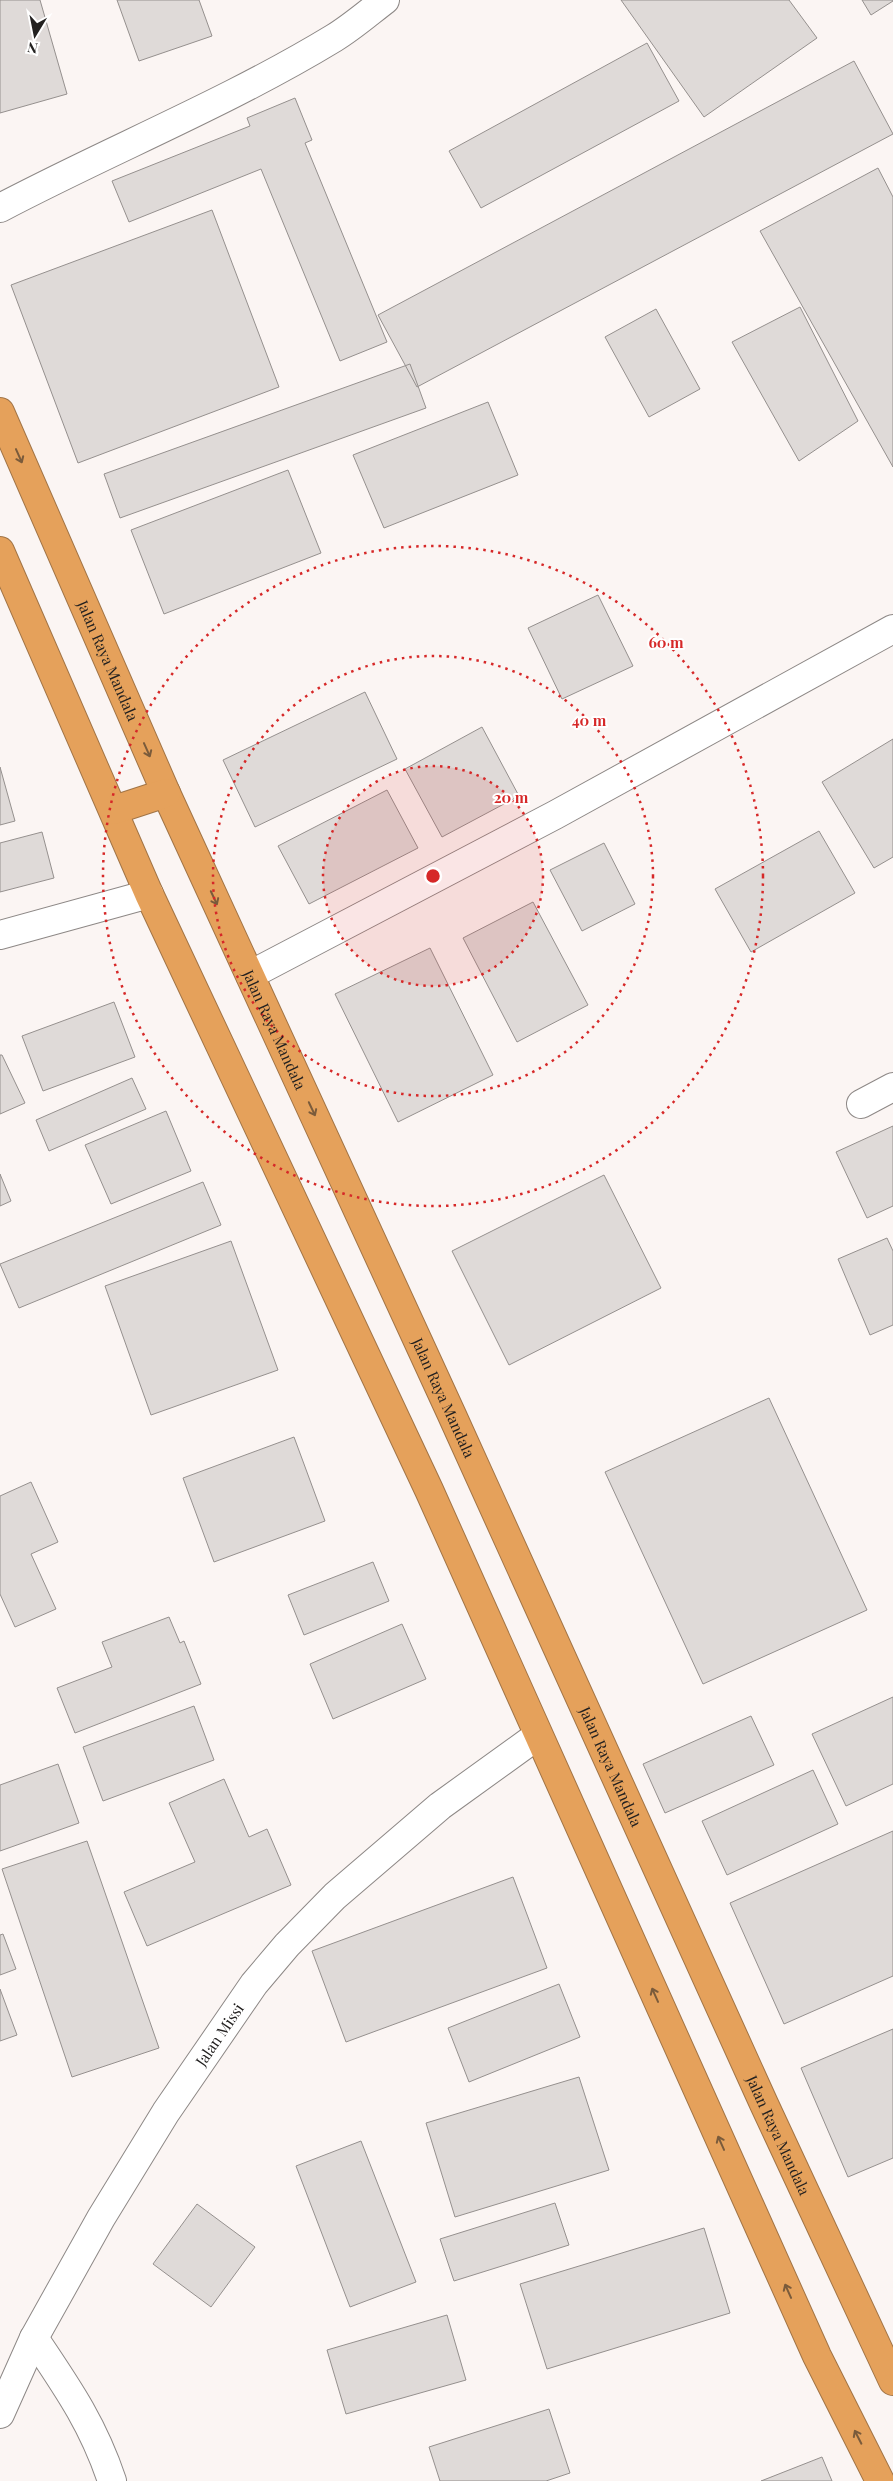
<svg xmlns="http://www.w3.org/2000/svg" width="893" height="2481" font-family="'Playfair Display',serif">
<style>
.building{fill:#dfdad8;stroke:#95908e}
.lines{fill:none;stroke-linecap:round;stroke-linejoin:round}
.street-casing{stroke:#8d8886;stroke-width:30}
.highway-casing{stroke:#a17446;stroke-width:30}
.street{stroke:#fff;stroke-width:28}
.highway{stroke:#e5a15b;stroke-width:28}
.oneway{stroke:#7a5b3b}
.ring{fill:none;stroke:#d62828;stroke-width:2.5;stroke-dasharray:2.5 5}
.labels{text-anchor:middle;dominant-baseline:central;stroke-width:4;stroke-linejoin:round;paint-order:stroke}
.street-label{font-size:15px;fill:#232120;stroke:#fff}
.centre{fill:#d62828;stroke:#fff;stroke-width:2.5}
.ring-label{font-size:15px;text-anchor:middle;font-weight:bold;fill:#d62828;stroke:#fff;stroke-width:4;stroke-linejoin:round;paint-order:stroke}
</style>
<rect width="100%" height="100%" fill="#fbf5f3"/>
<path class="building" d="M0,0H40L67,94L0,113Z
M117,0H199L212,36L139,61Z
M621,0H789L817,38L704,117Z
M862,0H893V1L871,15Z
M647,43L679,101L481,208L449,151Z
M854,61L893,134L417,387L378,315Z
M295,98L312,140L305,143L387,342L340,361L261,169L129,222L112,181L250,126L247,118Z
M878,168L893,197V467L760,231Z
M212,210L279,387L78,463L11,285Z
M800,307L858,421L799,461L732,342Z
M656,309L700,389L649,417L605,337Z
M410,364L426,408L120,518L104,474Z
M488,402L518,475L384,528L353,455Z
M288,470L321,553L164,614L131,530Z
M598,595L633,666L562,699L528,628Z
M365,692L397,759L255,827L223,760Z
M482,727L519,796L442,837L405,769Z
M893,739V857L874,868L822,782Z
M0,767L15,821L0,825Z
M387,790L418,848L309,904L278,846Z
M819,831L855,893L751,952L715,889Z
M42,832L54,878L0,892V843Z
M604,843L635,904L582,931L550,870Z
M533,902L588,1005L517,1042L463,938Z
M430,948L493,1075L398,1122L335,994Z
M114,1002L135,1057L43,1091L22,1036Z
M0,1055H2L25,1103L0,1114Z
M132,1078L146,1109L49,1151L36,1120Z
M166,1111L191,1171L111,1204L85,1145Z
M893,1126V1206L867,1218L836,1152Z
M0,1174L11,1201L0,1206Z
M604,1175L661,1288L509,1365L452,1251Z
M203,1182L221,1225L19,1308L0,1264Z
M887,1238L893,1251V1325L870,1335L838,1259Z
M231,1241L278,1370L151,1415L105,1286Z
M769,1398L867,1610L703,1684L605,1472Z
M294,1437L325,1521L214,1562L183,1478Z
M31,1482L58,1542L31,1554L56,1609L15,1627L0,1594V1496Z
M373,1562L389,1601L304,1635L288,1595Z
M169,1617L180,1643L184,1641L201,1684L75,1733L57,1688L112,1667L102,1642Z
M402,1624L426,1679L333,1719L310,1664Z
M893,1697V1784L846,1806L812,1734Z
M194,1706L214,1760L103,1801L83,1747Z
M751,1716L774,1765L665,1813L643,1764Z
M58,1764L79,1823L0,1851V1785Z
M813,1770L838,1824L727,1875L702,1821Z
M224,1779L249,1837L267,1829L291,1885L147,1946L124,1892L195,1862L169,1803Z
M893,1831V1976L784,2024L730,1903Z
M87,1841L159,2048L72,2077L2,1869Z
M513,1877L547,1968L346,2042L312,1951Z
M3,1934L16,1969L0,1975V1935Z
M559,1984L580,2037L469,2082L448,2028Z
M0,1989L17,2035L0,2041Z
M893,2029V2158L848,2177L801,2068Z
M579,2077L609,2170L455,2217L426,2123Z
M361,2141L416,2282L350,2307L296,2166Z
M555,2203L569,2245L454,2281L440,2239Z
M197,2204L255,2247L211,2307L153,2264Z
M704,2228L730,2313L547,2369L520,2284Z
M447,2315L466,2380L346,2414L327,2350Z
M549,2409L570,2473L546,2481H440L429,2447Z
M822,2457L832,2481H761Z"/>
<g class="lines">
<g class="street-casing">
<g id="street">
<path d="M0,208C110,150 227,103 334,38C352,27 368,13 385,0"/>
<path d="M0,935L149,894"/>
<path d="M250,975L555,815L893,629"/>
<path d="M861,1104L893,1087"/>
<path d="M34,2338C67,2387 93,2424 112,2481"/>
<path id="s1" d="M0,2414L34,2338L101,2218L166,2112L254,1984L287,1945L335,1896L440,1806L537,1736"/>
</g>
</g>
<g class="highway-casing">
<g id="highway">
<path id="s2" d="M0,412L166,793L451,1413L764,2104L893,2381"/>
<path d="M0,551L149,894L429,1490L817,2356L880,2481"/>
<path d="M114,810L166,793"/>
</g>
</g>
<use href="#street" class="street"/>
<use href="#highway" class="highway"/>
</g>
<defs><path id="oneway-shaft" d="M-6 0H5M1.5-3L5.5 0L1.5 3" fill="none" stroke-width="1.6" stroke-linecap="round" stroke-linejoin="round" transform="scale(1.25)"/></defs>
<g class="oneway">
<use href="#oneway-shaft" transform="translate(19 456) rotate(66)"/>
<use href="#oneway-shaft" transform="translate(147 750) rotate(66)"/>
<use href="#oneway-shaft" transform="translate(214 898) rotate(65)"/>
<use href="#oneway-shaft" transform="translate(312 1109) rotate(65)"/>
<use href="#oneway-shaft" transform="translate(655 1995) rotate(-114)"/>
<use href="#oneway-shaft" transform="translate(721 2143) rotate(-114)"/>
<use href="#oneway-shaft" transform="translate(788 2291) rotate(-114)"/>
<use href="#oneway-shaft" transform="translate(858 2437) rotate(-117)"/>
</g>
<circle cx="433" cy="876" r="110" fill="#d62828" fill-opacity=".12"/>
<g class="ring">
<circle cx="433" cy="876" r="110"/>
<circle cx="433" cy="876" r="220"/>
<circle cx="433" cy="876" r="330"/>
</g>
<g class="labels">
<g class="street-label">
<text stroke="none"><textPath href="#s2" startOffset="271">Jalan Raya Mandala</textPath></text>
<text stroke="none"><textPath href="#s2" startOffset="676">Jalan Raya Mandala</textPath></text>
<text stroke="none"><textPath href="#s2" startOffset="1081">Jalan Raya Mandala</textPath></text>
<text stroke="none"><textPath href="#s2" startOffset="1486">Jalan Raya Mandala</textPath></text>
<text stroke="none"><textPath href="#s1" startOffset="439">Jalan Missi</textPath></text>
<text stroke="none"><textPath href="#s2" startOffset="1891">Jalan Raya Mandala</textPath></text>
</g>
</g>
<circle cx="433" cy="876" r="8" class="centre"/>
<g class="ring-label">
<text x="666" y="648">60 m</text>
<text x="589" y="726">40 m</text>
<text x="511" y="803">20 m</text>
</g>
<g transform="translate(35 35) rotate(190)" stroke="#ffffff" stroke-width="4" paint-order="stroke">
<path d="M0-4L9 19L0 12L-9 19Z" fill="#232120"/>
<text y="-8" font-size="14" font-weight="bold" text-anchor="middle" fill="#232120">N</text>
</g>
</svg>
